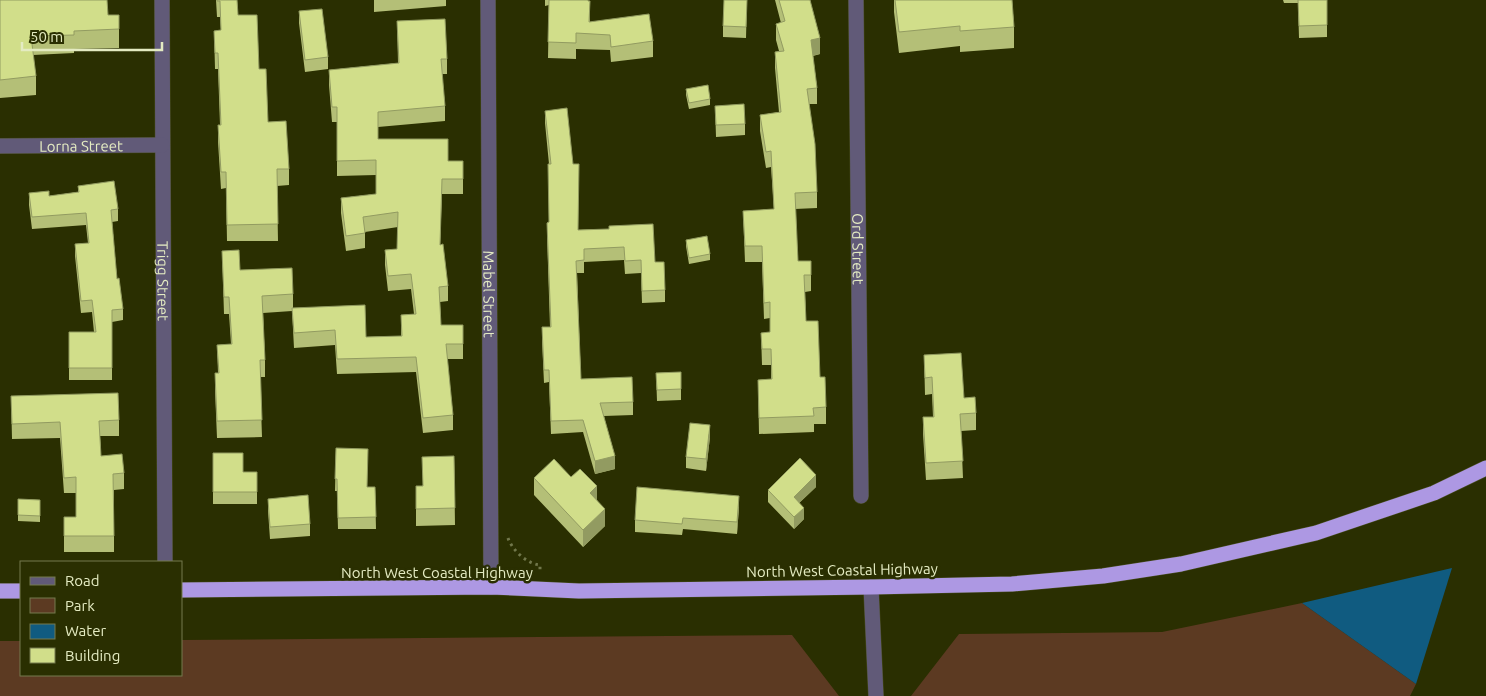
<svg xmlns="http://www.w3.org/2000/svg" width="1486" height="696" font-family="Ubuntu,sans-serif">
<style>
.green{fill:#5c3a22}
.water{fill:#105b80}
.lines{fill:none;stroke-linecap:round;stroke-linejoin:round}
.minor-casing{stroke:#484d20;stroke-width:16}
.highway-casing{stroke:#484d20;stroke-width:16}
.path{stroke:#71774b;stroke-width:3;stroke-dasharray:2.5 4;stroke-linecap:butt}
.minor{stroke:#615a78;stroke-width:15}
.highway{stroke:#ad98e3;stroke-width:15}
.wall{fill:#b4bf77}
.shaded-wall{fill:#929b61}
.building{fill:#d1de8a;stroke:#929b61}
.labels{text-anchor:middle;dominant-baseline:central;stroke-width:5;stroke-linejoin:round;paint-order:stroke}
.street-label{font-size:15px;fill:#e4ebc2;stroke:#2a2f01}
</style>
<rect width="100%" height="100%" fill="#2a2f01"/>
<path class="green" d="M1302,603L1416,684L1410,696H911L959,634L1162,632Z
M792,635L839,696H0V641H21V675H181V640Z"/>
<path class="water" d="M1452,568L1416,684L1302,603Z"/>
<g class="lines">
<g class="minor-casing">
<g id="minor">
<path id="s1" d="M162,0L165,562"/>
<path id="s2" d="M488,0L491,587"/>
<path id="s3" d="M856,0L861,496"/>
<path id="s4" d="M0,146L162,145"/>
<path d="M871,587L876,696"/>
</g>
</g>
<g class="highway-casing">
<path id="highway" d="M181,590L491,587L579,591L871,587L1012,584L1103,576L1181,564L1316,533L1434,493L1486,468
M0,591H21"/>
</g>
<path class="path" d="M508,538C512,550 527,564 540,565V573"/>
<use href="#minor" class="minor"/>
<use href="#highway" class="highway"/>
</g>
<path class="wall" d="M0,0L108,15L119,29V48L74,49V53L33,55L36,76V95L0,98Z
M216,0H237L238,15L259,69L268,122L289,169V185L277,186L278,241H227L226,188L221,189L218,142V125H220L218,69H215L214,31L221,30L220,17H217Z
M374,0H446V6L374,12Z
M545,0H588L590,22L653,41V57L611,62L610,50L576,49V59L548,58L549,5L545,6Z
M747,0L746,38L723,37V26Z
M775,0H810L820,54L813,56L817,88V104H809L817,192V208L795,209L798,261H811V291L805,292L806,321L826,407V424H814V432L759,434L758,380L771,379V365H762L761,333L770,332V318L764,319L762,262H745L743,211L774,209L771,167L766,168L760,131V115L779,112L775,68V52L779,51L776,40V24L781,23Z
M894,0H1012L1014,27V48L960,52V46L899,53L894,12Z
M1283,0H1327V37L1299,38L1298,3H1284Z
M299,11L328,57V69L305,72L299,23Z
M397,21L447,59V74H442L445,106V121L378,127V139L448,161H463V194H442L440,245L448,286V301L440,302L441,325H463V359H447L453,415V430L423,433L416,372L337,374L335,345L294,348L292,311L263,313L265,360V377H260L262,437L217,438L215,390V373H218L217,345L231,344L229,314H224L222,251L240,270L293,294V308L366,337L401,336V315L414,314L411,289L388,291L385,265V250L397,249L398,227L365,232V248L346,251L341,213V198L376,194V175L337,176V122H332L329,85V70L398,63Z
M686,89L710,99V105L689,109L686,95Z
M715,106L745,124V135L716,137Z
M545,111L578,230L609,229L655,262L665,290V302L642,303L641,273L625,274L624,260L584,262V273H577L581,379L633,402V415L604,416L615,469L595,474L583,432L551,434L549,382L544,383L542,340V327H550L547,235V223L549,222V164L545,123Z
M78,186L118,209V221L112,222L117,279L123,309V320L112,322V380H69V332H94L92,312L81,313L75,256V244L88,243L86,225L32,229L29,205V193L49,196L78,192Z
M686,240L710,254V260L689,264L686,246Z
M924,355L964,398L976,413V430L961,431L963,478L926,480L923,434V417H933L932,394L925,395Z
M681,372V400L657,401L656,373Z
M11,396L119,420V436H100L101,456L124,473V489L114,490V552H64V517H76V493H64L60,438L12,439Z
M710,437L706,471L686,468V457Z
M336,448L367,487H375L376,529H338L337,491H335Z
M213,453L243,472H257V504H213Z
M454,456L455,525L416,526V486H422Z
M571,477L597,500L605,526L583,547L534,495V478Z
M816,487L799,503L804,519L794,529L768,502V490Z
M18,499L40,500V522L18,521Z
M268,499L310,524V536L270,539L268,511Z
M739,507L737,534L683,529L682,535L635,532V520Z"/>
<path class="shaded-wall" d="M820,38V54L811,56V40Z
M710,425V437L706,471V459Z
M615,456V469L595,474V461Z
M816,475V487L794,508V497Z
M597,486V503L590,493Z
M739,496V507L737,534V522Z
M804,508V519L794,529V517Z
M605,509V526L583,547V530Z"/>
<path class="building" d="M0,0H107L108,15H119V29L74,31V35L31,36L36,76L0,80Z
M217,0H237L238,15H257L259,69H266L268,122L286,121L289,169H277L278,224L227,225L226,172H221L218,125H221L218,53H215L214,31L221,30L220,1H217Z
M549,0H588V1H590L589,22L649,14L653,41L611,47L610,35L576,33V43L548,42Z
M724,0H747L746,27L723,26Z
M779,0H810L820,38L811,40L817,88L807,89L815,144L817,192L795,193L798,261H811V275H804L806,321H818L820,377H825L826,407L813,408L814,416L759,418L758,380L772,379L771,349H762L761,333L770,332V302L764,303L762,246H745L743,211L774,209L771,151L766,152L760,115L781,112L775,52L784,51L776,24L785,21Z
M895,0H1012L1014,27L960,31V26L899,32Z
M1298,0H1327V25L1299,26Z
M322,9L328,57L305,60L299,11Z
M445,19L447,59H441L445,106L378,112V139H448V161H463V179H442L440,245L443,244L448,286L439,287L441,325H463V344H446L453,415L423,418L416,357L337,359L335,330L294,333L292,308L365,305L366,337L402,336L401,315L416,314L411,274L388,276L385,250L397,249L398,212L363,217L365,233L346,236L341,198L376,194V160L337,161V107H332L329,70L399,63L397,21Z
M708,85L710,99L689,103L686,89Z
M744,104L745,124L716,125L715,106Z
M567,108L573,164H579L578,230L609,229V226L653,224L655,262H664L665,290L642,291L641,260L625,261L624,247L584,249V260L576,261L581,379L632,377L633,402L600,403L615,456L595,461L583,420L551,421L549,370H544L542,327H551L547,223L549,222L548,164H551L545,111Z
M114,181L118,209L111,210L117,279L119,278L123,309L112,310V368H69V332H96L92,300L81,301L75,244L89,243L86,213L32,217L29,193L49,191V196L79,192L78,186Z
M707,236L710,254L689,258L686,240Z
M239,250L240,270L292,268L293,294L262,296L265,360H260L262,420L217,421L215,373H219L217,345L232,344L229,297H224L222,251Z
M961,353L964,398L975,397L976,413L960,414L963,461L926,463L923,417H934L932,377L925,378L924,355Z
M681,372V389L657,390L656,373Z
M118,393L119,420L99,421L101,456L122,454L124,473L113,474L114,536H64V517H76V477L64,478L60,422L12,424L11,396Z
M690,423L710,425L706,459L686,457Z
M336,448L368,449L367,487H375L376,517L338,518L337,479H335Z
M213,453H243V472H257V492H213Z
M454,456L455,508L416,509V486H423L422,457Z
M800,458L816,475L794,497L804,508L794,517L768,490Z
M554,459L571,477L580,469L597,486L590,493L605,509L583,530L534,478Z
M637,487L739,496L737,522L683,518L682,524L635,520Z
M308,495L310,524L270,527L268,499Z
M18,499L40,500V516L18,515Z"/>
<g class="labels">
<g class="street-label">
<text stroke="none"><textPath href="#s4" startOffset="81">Lorna Street</textPath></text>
<text stroke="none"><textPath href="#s3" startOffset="249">Ord Street</textPath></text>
<text stroke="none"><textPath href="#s1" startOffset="281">Trigg Street</textPath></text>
<text stroke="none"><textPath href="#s2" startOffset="294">Mabel Street</textPath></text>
<text transform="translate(842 570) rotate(-1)">North West Coastal Highway</text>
<text x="437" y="572">North West Coastal Highway</text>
</g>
</g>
<rect x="20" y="561" width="162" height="115" fill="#2a2f01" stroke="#747a4e"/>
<rect x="30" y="577" width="25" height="8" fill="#615a78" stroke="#747a4e"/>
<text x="65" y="586" font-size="15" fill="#e4ebc2">Road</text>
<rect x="30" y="598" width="25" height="15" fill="#5c3a22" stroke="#747a4e"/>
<text x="65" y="611" font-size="15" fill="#e4ebc2">Park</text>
<rect x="30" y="624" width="25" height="15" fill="#105b80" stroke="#747a4e"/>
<text x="65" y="636" font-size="15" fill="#e4ebc2">Water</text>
<rect x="30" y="648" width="25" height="15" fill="#d1de8a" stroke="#747a4e"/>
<text x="65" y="661" font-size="15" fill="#e4ebc2">Building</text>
<path d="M22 42v8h140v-8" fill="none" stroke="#e4ebc2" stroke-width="2.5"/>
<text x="30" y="42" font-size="15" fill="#e4ebc2" stroke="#2a2f01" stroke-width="4" paint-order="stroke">50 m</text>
</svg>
